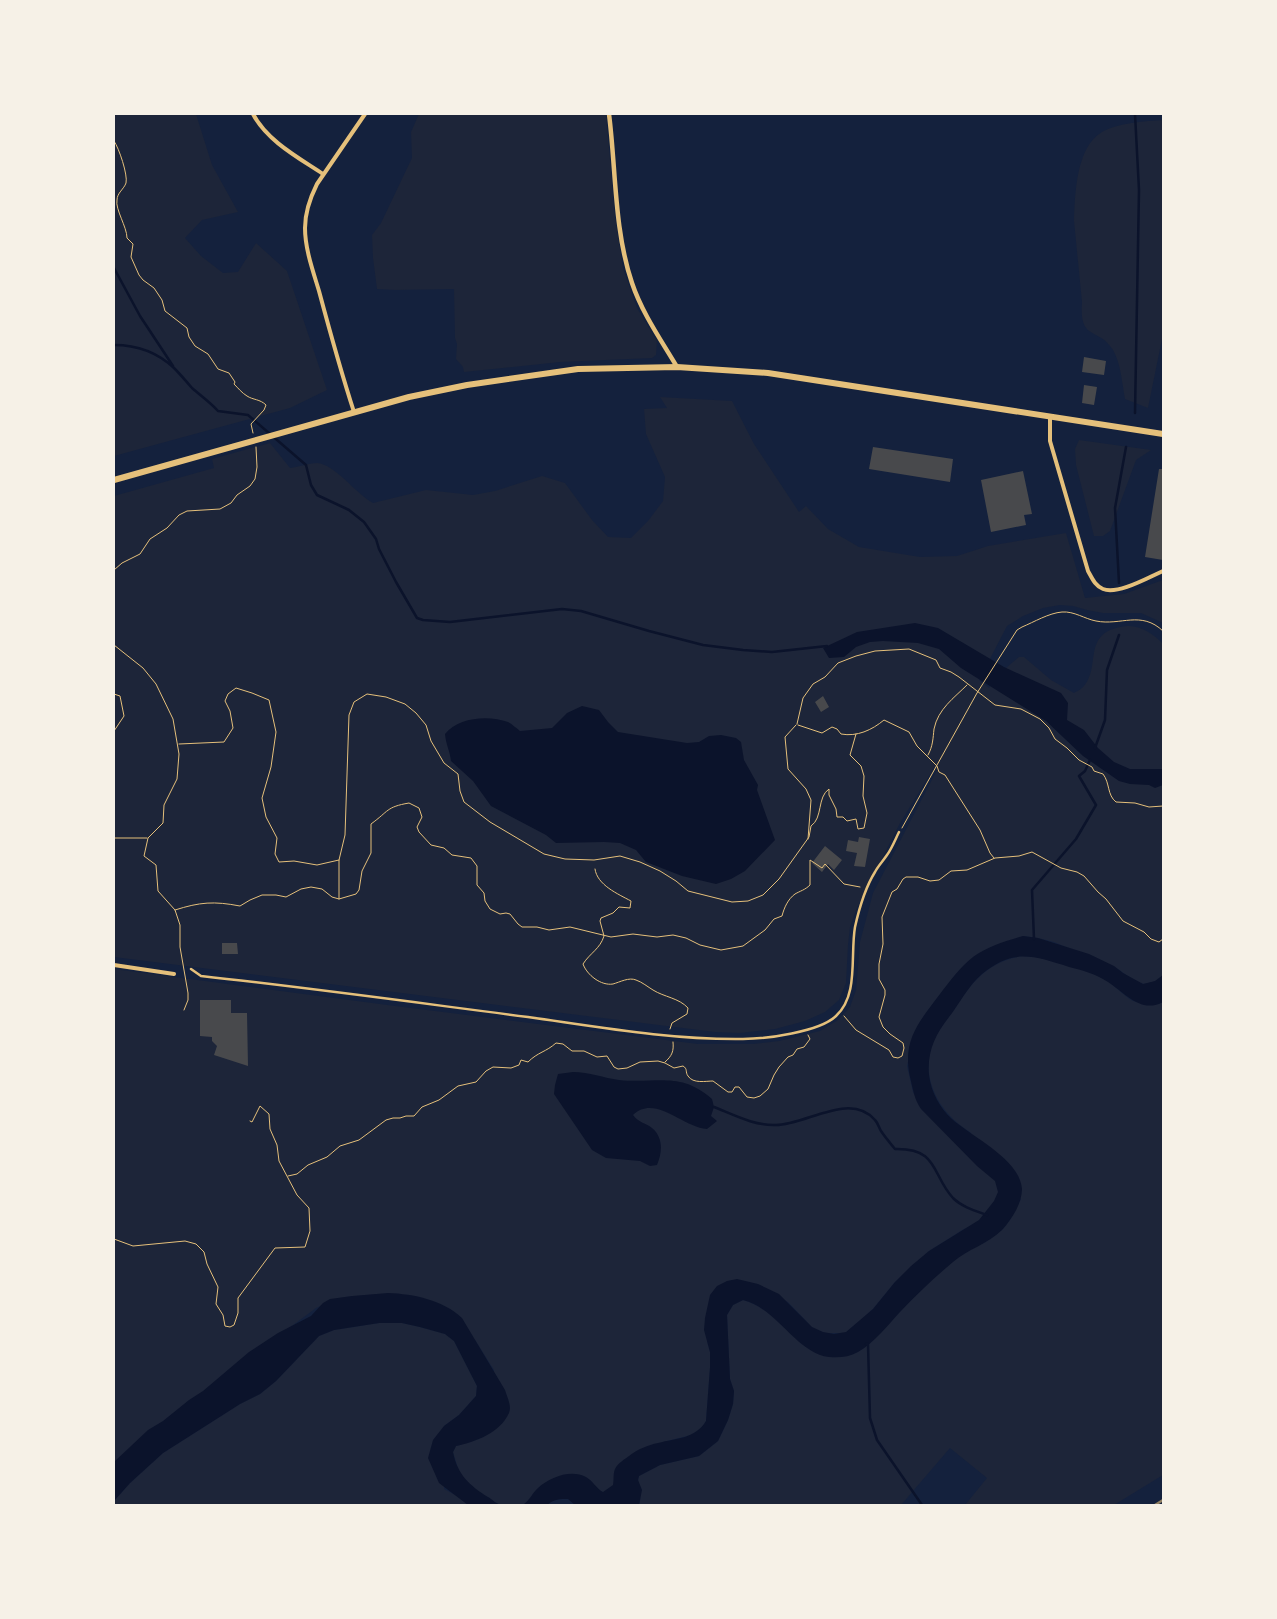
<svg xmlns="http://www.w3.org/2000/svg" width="1277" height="1619" font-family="'Work Sans',sans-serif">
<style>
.green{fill:#1d2539}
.water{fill:#0b132b}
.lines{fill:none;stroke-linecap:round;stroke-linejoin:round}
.stream{stroke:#0b132b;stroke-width:2.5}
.building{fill:#48494c}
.path{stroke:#e5c07b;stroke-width:1}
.pedestrian{stroke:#e5c07b;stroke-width:2.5}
.minor{stroke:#e5c07b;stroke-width:4}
.tertiary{stroke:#e5c07b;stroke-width:4.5}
.trunk{stroke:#e5c07b;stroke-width:6}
.rail{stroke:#918062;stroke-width:2.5}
</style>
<rect width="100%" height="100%" fill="#14213d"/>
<path class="green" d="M114,114H196L212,165L238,212L202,220L185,238L201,256L223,273L238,272L256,243L287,271L327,390L290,408L114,456Z
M419,114H606L615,217L623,268L637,308L657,341L656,355L652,358L560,362L464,372L463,367L456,359L457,344L455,338L454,289L395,290L377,289L373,258L372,235L381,223L412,158L411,132Z
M1163,120V334L1148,408L1125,399C1122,383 1121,364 1113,350C1098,326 1079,342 1082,302L1074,221C1075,194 1076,147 1102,132C1117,123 1146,121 1163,120Z
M660,397L732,401L754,444L799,512L806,506L828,529L859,547L920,557L957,556L988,546L1066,533L1085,598L1124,594L1163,580V623L1141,613H1103L1087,610L1073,606L1060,605L1043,608L1023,616L1007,626L979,680L989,688L999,674L1019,657H1024L1051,680L1074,693C1077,691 1082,689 1084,686C1102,665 1080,631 1127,626C1140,625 1154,634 1163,644V975L1155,982L1144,984L1133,980L1118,969L1054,942L1038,938L1023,936L956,974L927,1012L915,1032L907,1066L913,1092L916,1097L990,1168L1012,1197L1007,1214L964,1229L929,1251L895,1282L873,1309L858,1323L852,1333H813L809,1324L788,1302L743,1284L707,1341L710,1352V1368L706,1421L702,1428L691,1435L667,1441L614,1504L535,1492L532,1498L523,1505H501L464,1488L453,1452L456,1446L479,1439L494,1370L475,1340L334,1300L316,1308L281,1334L114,1468V969L395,1006L698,1044H753L779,1041L820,1031L838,1020L850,1007L856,990L860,942L873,893L937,770L934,768L900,823L856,910L850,927L848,945L846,983L839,1000L825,1012L805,1021L775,1029L740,1033L715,1032L114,957V496L214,468L212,459L270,443L290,468C299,467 309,463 317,463C335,464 356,494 373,503L426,490L473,495L495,491L542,476L565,483L592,520L608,537L631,538L648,521L663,501L665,477L646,434L644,409L667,408Z
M1079,440L1151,450L1136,460L1110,531L1103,536H1094L1076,465L1075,449Z
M1022,956C1043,956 1090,970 1108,981C1117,987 1126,999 1136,1002C1144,1004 1157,1006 1163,1002V1475L1114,1505H965L987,1478L950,1448L901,1505H639C643,1495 636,1486 639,1476L660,1465L699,1456L718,1441L728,1420L733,1404L734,1391L730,1379L727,1315L733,1305L743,1300C766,1306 789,1330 806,1347L868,1344L948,1255L984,1243L1003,1229L1010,1220L1021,1199L970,1132C940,1114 920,1079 932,1044C937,1031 947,1020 955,1008C972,982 988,962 1022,956Z
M379,1323H402L420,1327L445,1334L454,1341L477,1386L476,1396L459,1415L444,1426V1489L459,1497L468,1505H114V1501L130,1483L163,1453L240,1404L260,1394L276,1381L319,1336L334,1330Z"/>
<path class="water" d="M915,623L938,628L1004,667L1061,693L1068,703L1067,720L1084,730L1098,748L1114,762L1130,769H1163V785L1155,788L1149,785L1130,784L1119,781L1083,756L1046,721L961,668L939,649L918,643L883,641L870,642L856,647L844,657L829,658L823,648L857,632Z
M582,706L599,710L608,722L618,732L687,743L699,742L709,736L721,735L736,738L741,742L744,760L758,785L757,790L775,840L745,871L731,879L716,884L682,876L646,862L636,850L620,843L604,842L556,843L546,835L491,806L473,781L451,761C450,751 446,745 445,734C458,717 489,715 508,722C512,724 516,728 520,731L552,728L567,713Z
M1023,936L1038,938L1089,954L1114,966L1123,973L1143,984L1155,981L1163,975V1002C1141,1014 1125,993 1108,982C1096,974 1082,970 1069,967C1034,956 1013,948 982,974C968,986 960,1003 949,1017C935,1035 927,1052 929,1075C931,1092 940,1108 952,1119C972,1137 1020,1159 1022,1189C1022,1204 1011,1220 1002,1230C988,1244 968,1249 953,1262C934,1278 917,1294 900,1312C888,1325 874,1343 858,1352C849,1357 839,1358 829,1357C796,1353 777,1308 743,1300L733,1305L727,1315L730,1379L734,1391L733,1404L728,1420L718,1441L699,1456L660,1465L639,1476L638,1480L642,1490L639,1505H575L568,1499C560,1499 554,1499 547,1505H523C531,1499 532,1493 538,1488C550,1477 571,1469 586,1477C593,1481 597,1489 603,1492L613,1485C614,1480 613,1473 615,1469C618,1463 625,1459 629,1456C638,1449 648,1445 658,1443C677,1438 695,1439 706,1421L710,1368V1352L704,1330L705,1318L710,1295L717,1286L727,1281L737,1279L758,1284L779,1294L812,1327L823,1332L834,1334L846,1332L873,1309L895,1282L911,1266L929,1251L979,1220L994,1201L998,1192L995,1181L977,1166L921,1109C914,1099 913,1089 910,1077C902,1040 919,1022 940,994C950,981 960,967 973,957C988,946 1006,941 1023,936Z
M573,1072C589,1072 604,1078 619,1080C657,1084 680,1071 712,1099L714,1107L711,1116L717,1121L707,1129C682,1127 655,1094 633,1115C639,1123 646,1123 652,1128C664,1138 662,1153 657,1165L650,1166L640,1161L606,1158L592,1150L554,1094L555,1085L558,1074Z
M388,1293C414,1294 443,1300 462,1318L505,1390C507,1397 512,1406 509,1413C500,1433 475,1442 456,1446L453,1452C457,1474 470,1486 488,1497C493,1500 495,1503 501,1505H468L439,1483L428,1458L433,1440L444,1426L459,1415L476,1396L477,1386L454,1341L445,1334L420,1327L402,1323H379L334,1330L319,1336L276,1381L260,1394L240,1404L163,1453L130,1483L114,1501V1462L148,1430L163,1421L189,1400L203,1391L249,1352L278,1333L311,1316L323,1303L330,1299L352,1296Z"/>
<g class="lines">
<path class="stream" d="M1135,114L1139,190L1135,413
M114,268L140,316L173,366
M114,345C136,345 157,352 174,368C180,374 186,381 192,388C201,396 210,402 218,411L248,415L306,465L311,485L317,495L349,510L364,522L376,539L379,549L396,582L417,618L423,620L450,622L562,609L581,611L649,631L703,645L743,650L772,652L827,646
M1119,583L1115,508L1126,447
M1095,748L1105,720L1107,670L1119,635
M1034,939L1032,890L1076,839L1096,805L1079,776L1085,771L1090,760
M714,1107C734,1115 755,1126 776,1125C806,1125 850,1091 875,1120C878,1123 879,1128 881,1131C885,1137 890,1143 895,1149C939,1148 931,1174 953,1198C962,1207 976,1211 987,1215
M866,1344H868L870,1418L877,1440L922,1505"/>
</g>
<path class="building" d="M1084,357L1106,361L1104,375L1082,372Z
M1084,385L1097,387L1094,405L1082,403Z
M873,447L953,459L950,482L869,469Z
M1159,469H1163V560L1145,557Z
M1023,471L1032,514L1024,515L1026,525L991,532L981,480Z
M823,696L829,707L821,712L815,702Z
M859,837L870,839L865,867L854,866L857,853L846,851L848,840L858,842Z
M825,846L842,860L834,870L828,864L822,872L812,863Z
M222,943H237L238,954H222Z
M200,1000H231V1013H247L248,1066L214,1055L217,1046L212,1041V1037L200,1036Z"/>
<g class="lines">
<path class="path" d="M114,141C119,148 128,175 126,183C124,189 117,193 117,200C115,209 127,227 127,238L133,244L131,257L139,275L143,280L154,288L162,300L165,311L187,328L189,337L195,346L208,354L218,369L229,373L235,382L234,384C238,388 242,393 247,396C253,400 260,399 266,405L264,410L251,424L253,433
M114,570L122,563L140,554L150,539L167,528L179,515L187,511L220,509L231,503L237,495L250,486L255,479L257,467L256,447
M114,645L143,668L156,684L173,719L179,754L177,779L164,805L163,823L148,838L144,856L156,865L158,891L175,910L180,925V947L188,993V1000L184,1010
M114,694L120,696L124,716L114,731
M797,724L803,698L813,684L825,677L838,663L856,656L875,651L909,649L936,660L940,668L951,672L959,677L995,705L1021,709L1040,719L1049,728L1055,739L1067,748L1079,760L1092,767L1094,771L1103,774C1110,783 1107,795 1116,802L1135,803L1149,807L1163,806
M796,725L785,737L788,769L806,789L811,800L808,839
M798,725L822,733L832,727L837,729L841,734C857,737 872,730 884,720L909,732L917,746L937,766L939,772L945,775L980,830L990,853L994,858
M179,744L224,742L233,728L230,711L225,701L228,694L236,688L252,693L269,700L276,732L271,767L262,798L266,817L277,838L275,854L279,862L294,861L317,865L339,860
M928,755C933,746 933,738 934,729C938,709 954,698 967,685
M902,828L977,693L1017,630L1022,627C1034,622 1049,613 1062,612C1074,611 1085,619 1096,621C1121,626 1141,610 1163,631
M114,838H147
M595,869C597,885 618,894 631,901L630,908L619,907L613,913L601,918L600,921L604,936C600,949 590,953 583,964C587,975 601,986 613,984C620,982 629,977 636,980C642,982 648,987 653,990C664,997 679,998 688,1008L687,1014L672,1023L670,1029
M339,899V860L345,835L349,715L354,702L367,694L386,697L405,704L416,713L426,725L431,741L444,763L458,774L460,791L464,802L490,822L544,854L565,859L594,860L620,856L640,862L660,871L676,881L688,891L732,902L748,901L763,895L779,879L809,837L811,826C823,818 817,797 829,789V795L836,809L837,817H843L847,821L856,819L858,829L864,828L867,813L863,796L864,776L861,766L850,755L856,734
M175,910C200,902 214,901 240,906L250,900L262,895H276L286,897L301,889L311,887L322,889L332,897L339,899L356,894L359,890L362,871L371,853V824C389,811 386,807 409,803L419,808L422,817L417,827L419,832L431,845L444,848L452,855L471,858L477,866V885L484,893L485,901L490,909L500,914L506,913L510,914L518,924L522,927H537L549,930L570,927L611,937L633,934L657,937L673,935L686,938L700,945L721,950L743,946L765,930L774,919L782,916C784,908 788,899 795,894C800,891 805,890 810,885V860L822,868L825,864L844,884L860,887
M844,1016L856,1030L889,1050L893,1057L898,1058L902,1056L904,1048L903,1043L890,1034L883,1027L879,1017L885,995V990L879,979V964L883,944L882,917L892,892L897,889L903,879L906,877H918L930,881L939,880L951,871L967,870L995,858L1019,856L1032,852L1061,868L1077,872L1084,876L1098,892L1106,899L1123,921L1144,932L1151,939L1159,942L1163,939
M665,1062C672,1056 674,1051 673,1042
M288,1176L297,1174L308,1165L327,1157L340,1146L359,1140L386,1120L393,1118H400L406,1116H414L422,1107L439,1100L458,1086L476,1082L486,1071L493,1067L511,1068L519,1065L521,1060L528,1062C538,1052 546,1052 556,1043L563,1044L572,1051H584L597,1057L607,1056L614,1067L618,1069L627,1068L640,1062L658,1061L665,1063L674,1068L683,1066C688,1069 685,1072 688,1076C693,1084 706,1081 713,1081L728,1092H732L735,1087H739L747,1097L754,1098L760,1096L768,1089L774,1075L779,1067L788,1057L793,1055L797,1049L804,1047L810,1039L808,1035
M114,1239L133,1246L185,1241L196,1244L204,1252L207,1264L218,1287L216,1304L223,1315L225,1326L230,1327L234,1325L238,1313V1298L275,1248L305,1247L310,1231L309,1208L297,1195L279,1161L277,1145L270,1129L269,1114L260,1106L252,1122L250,1121"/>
<path class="pedestrian" d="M191,969L201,976C310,988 419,1003 528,1017C599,1027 671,1040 743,1039C766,1039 819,1032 836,1016C859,995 850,956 855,927C859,909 865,888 875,872C878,866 883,861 887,855C892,848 895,840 899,832"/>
<path class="minor" d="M253,114C267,141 299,158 323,174
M354,412C341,372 330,332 319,291C313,271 305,249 305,228C305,212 310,198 317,184L365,114
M1050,418V441L1088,571C1092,578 1095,586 1103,589C1118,595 1149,577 1163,571
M114,965L174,974"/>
<path class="tertiary" d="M609,114C616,169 614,230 632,283C642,313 661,340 677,367"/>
<path class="trunk" d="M114,480L409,397L467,385L578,369L677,367L768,373L1163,434"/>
<path class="rail" d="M1155,1505L1163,1500"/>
</g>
<rect width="1277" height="1619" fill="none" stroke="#f6f1e7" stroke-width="230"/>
</svg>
